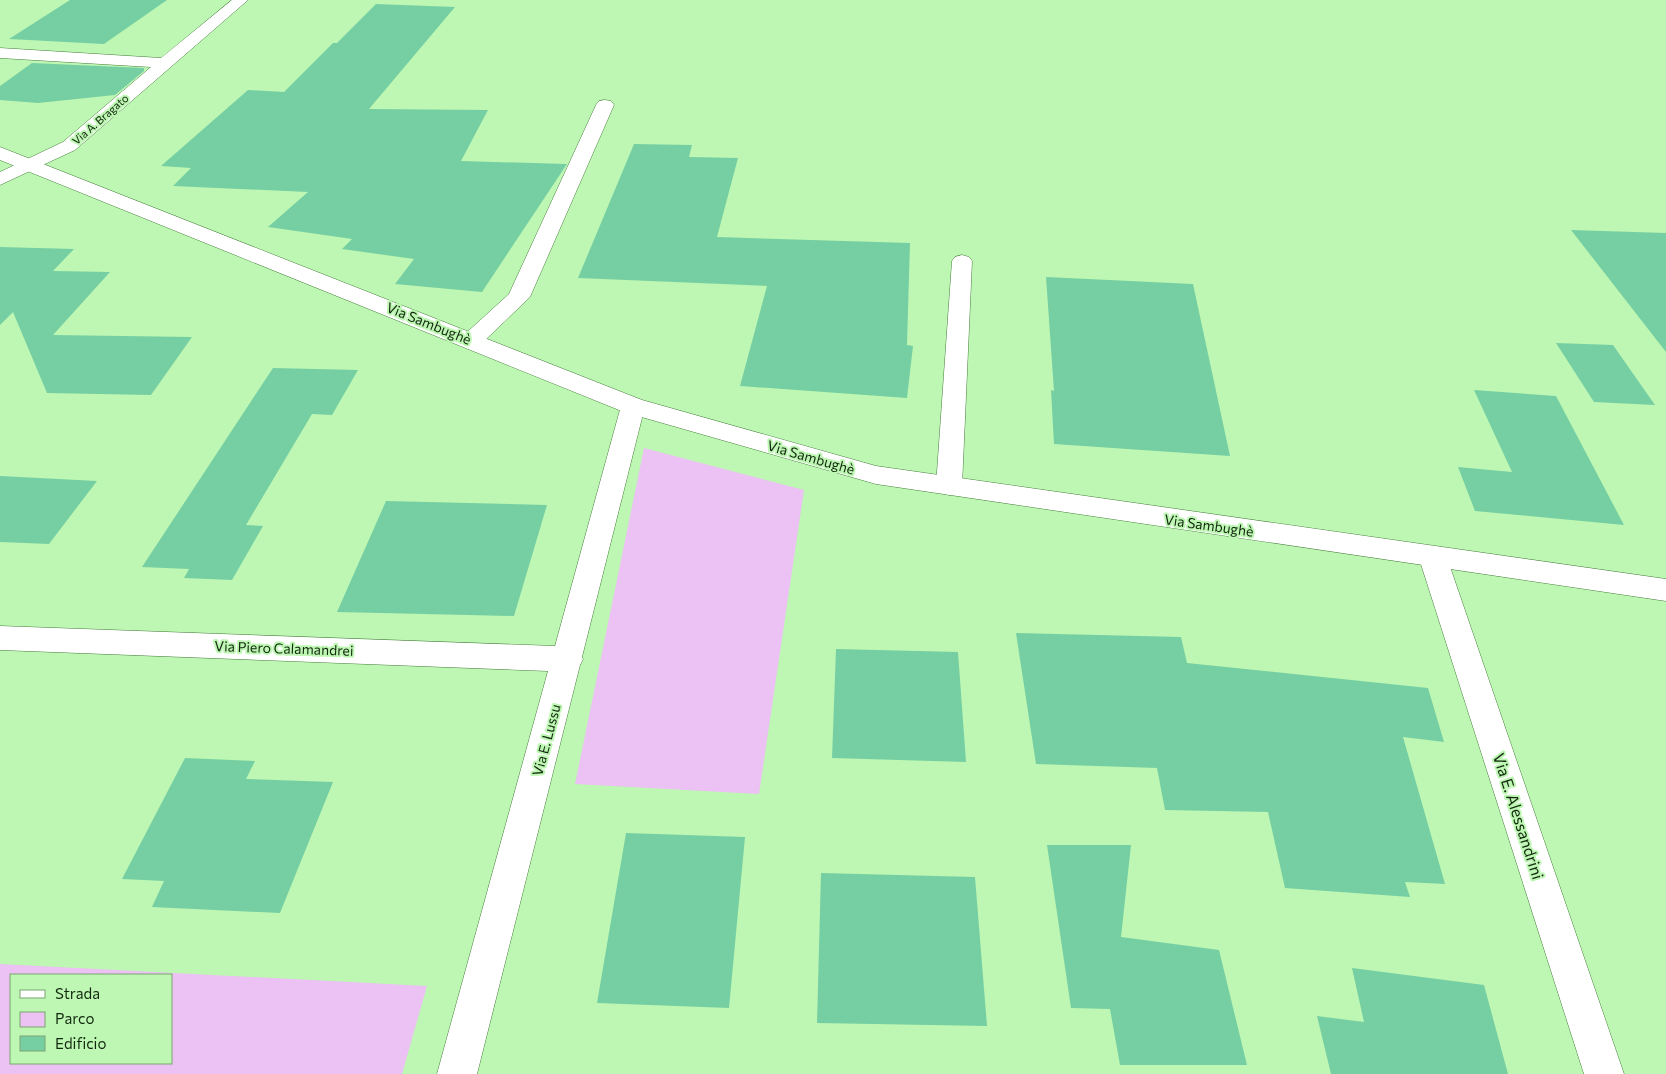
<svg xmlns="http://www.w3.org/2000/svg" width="1666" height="1074" font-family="Commissioner,sans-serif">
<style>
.green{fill:#ecc1f4;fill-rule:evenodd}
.building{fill:#76cfa2}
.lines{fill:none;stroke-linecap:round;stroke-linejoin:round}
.service-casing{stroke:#487c3e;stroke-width:1}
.minor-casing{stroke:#487c3e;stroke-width:1}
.tertiary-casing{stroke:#487c3e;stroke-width:1}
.service{fill:#fff;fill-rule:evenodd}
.minor{fill:#fff;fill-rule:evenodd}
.tertiary{fill:#fff;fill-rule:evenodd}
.labels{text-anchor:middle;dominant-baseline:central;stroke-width:4;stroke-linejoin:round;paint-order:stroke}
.far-street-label{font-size:11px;fill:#13290f;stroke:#bef7b3}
.street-label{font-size:14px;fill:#13290f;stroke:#bef7b3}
.near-street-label{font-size:16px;fill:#13290f;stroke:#bef7b3}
</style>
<rect width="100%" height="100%" fill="#bef7b3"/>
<path class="green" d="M644,448L804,490L759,794L575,784Z
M0,964L427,986L402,1074H0ZM171,975V1063H11V975Z"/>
<path class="building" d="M70,0H167L104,44L9,39Z
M376,4L455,7L369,109L488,110L461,161L567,164L482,292L395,284L414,259L342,249L352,239L268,227L308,192L173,186L191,168L161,166L248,90L284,92L333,43H337Z
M32,63L144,68V71L115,95L38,103L0,100V86Z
M634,144L692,145L689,157L738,158L717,237L910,243L907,345L913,346L907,398L740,386L767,286L578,278Z
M1571,230L1666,233V352Z
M0,247L74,249L53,271L110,272L53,335L192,337L151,395L47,393L13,312L0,325Z
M1046,277L1193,284L1230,456L1054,444L1051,390L1054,391Z
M1556,343L1613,345L1655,405L1594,402Z
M273,368L358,370L332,415L312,414L246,525L263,526L232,580L184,578L189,569L142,567Z
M1474,390L1556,396L1624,525L1475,511L1458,467L1512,472Z
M0,476L97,481L49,544L0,542Z
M386,501L547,505L514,616L337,612Z
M1016,633L1181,637L1187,663L1428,688L1444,742L1403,737L1445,884L1405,882L1410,897L1285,888L1268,812L1165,810L1157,768L1036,764Z
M836,649L958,652L966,762L832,758Z
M185,758L255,761L246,779L333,782L280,913L152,907L164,881L122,879Z
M626,833L745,837L729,1008L597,1003Z
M1047,845H1131L1121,937L1219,950L1247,1065H1120L1110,1009L1071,1008Z
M821,873L975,877L987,1026L817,1023Z
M1352,968L1484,985L1508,1074H1331L1317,1016L1364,1022Z"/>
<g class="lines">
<g class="service-casing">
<path id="service" d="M605,100L611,101L614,105L530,297L480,345L472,347L464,345L461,340L464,335L509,294L596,105L599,101Z
M962,255L969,257L972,261L962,486L958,492L949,495L940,492L936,486L952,261L955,257Z"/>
</g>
<g class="minor-casing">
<path id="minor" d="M232,0H248L75,150L0,185V172L63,142L151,67L0,58V48L161,58Z
M633,398L642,400L645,406L582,657L583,659L580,665L477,1074H437L548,671L0,650V626L555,646L621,406L624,400Z
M1433,548L1443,551L1447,558L1624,1074H1584L1419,558L1423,551Z"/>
</g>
<g class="tertiary-casing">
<path id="tertiary" d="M0,147L642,400L876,466L1666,579V601L876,484L624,412L0,160Z"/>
</g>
<use href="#service" class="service"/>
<use href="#minor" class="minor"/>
<use href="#tertiary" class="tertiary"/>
</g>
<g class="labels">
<g class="far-street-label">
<text transform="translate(100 119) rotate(-41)">Via A. Bragato</text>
</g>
<g class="street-label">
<text transform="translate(429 323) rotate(22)">Via Sambughè</text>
<text transform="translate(811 457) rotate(16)">Via Sambughè</text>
<text transform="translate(1209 525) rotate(8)">Via Sambughè</text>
<text transform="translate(284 648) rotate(2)">Via Piero Calamandrei</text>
<text transform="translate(546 740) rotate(-75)">Via E. Lussu</text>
</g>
<g class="near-street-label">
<text transform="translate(1519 816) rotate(72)">Via E. Alessandrini</text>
</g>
</g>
<rect x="10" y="974" width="162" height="90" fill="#bef7b3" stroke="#7aa571"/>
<rect x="20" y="990" width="25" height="8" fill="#ffffff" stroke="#7aa571"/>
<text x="55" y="999" font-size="15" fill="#13290f">Strada</text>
<rect x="20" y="1012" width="25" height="15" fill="#ecc1f4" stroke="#7aa571"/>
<text x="55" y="1024" font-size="15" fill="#13290f">Parco</text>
<rect x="20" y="1036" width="25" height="15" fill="#76cfa2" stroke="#7aa571"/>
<text x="55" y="1049" font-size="15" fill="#13290f">Edificio</text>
</svg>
